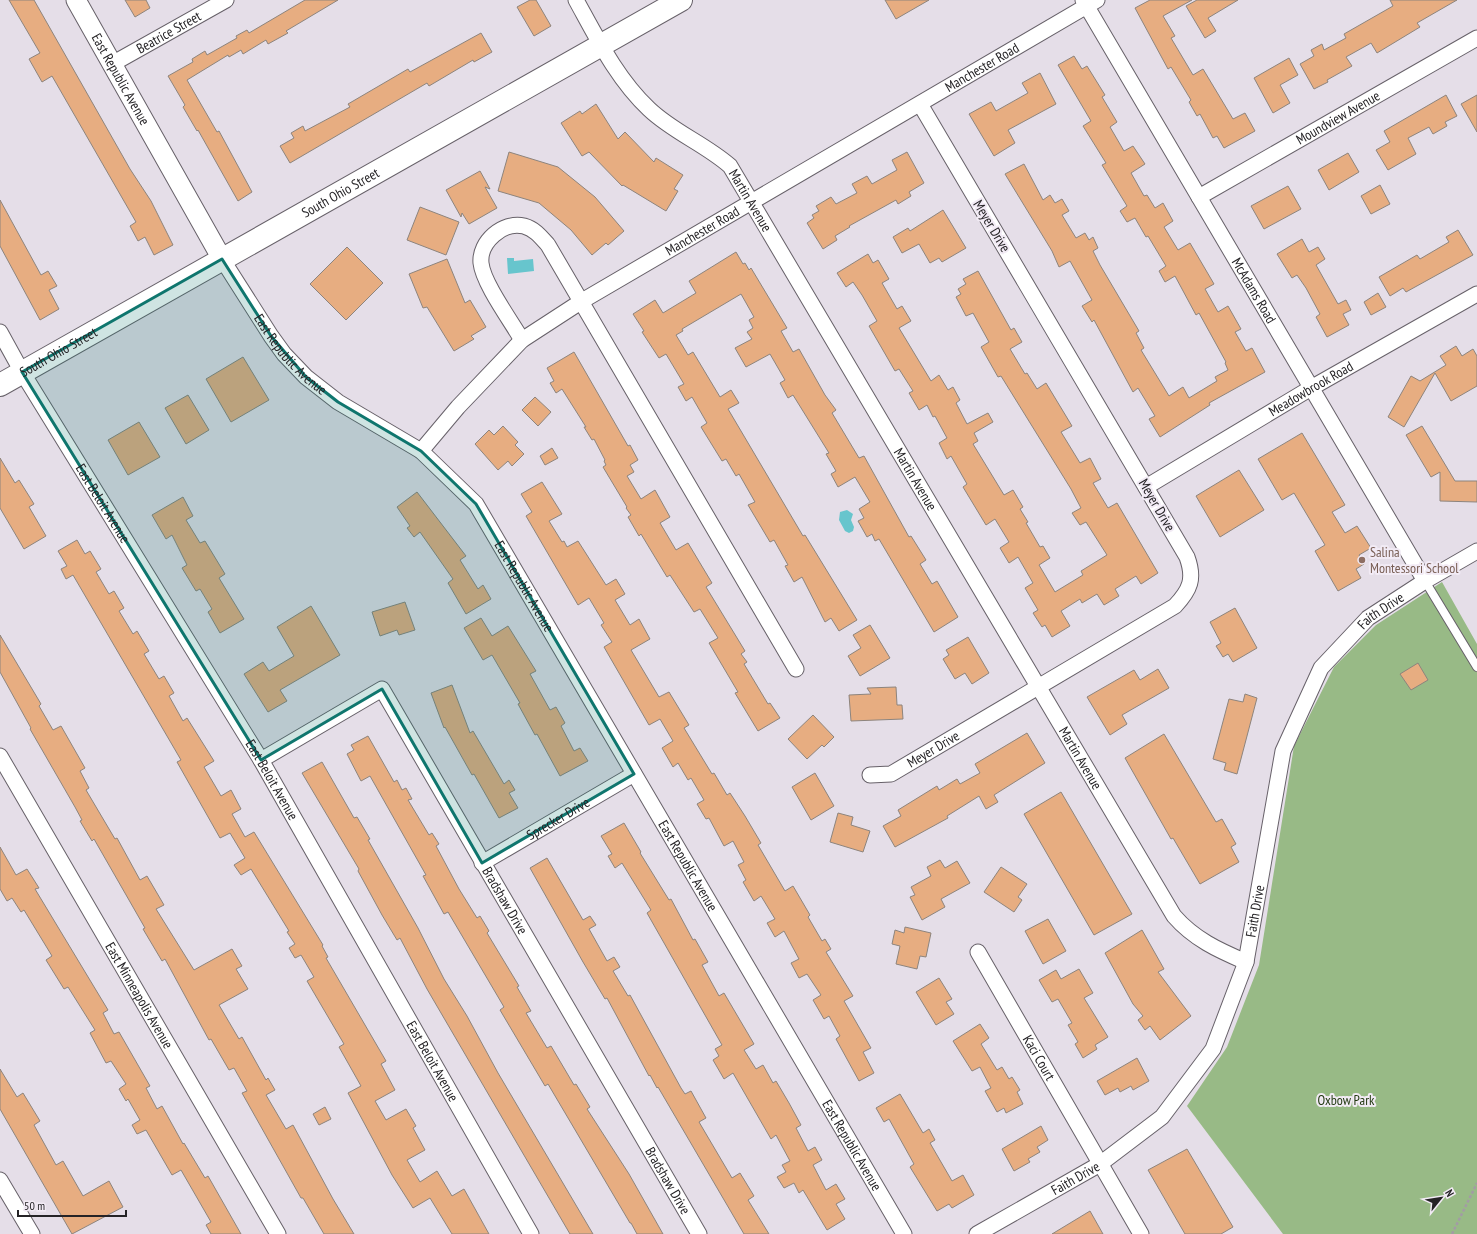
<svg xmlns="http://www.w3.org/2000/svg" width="1477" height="1234" font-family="'PT Sans Narrow',sans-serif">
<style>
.green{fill:#98ba86}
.water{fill:#67c5cd}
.building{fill:#e7ad81;stroke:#8d847d}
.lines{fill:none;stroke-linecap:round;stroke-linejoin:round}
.service-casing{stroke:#676169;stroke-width:10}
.minor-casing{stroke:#676169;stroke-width:17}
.tertiary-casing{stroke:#676169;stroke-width:21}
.secondary-casing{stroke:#676169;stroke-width:24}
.path{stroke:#a29ca4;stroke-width:2.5;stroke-dasharray:3 2;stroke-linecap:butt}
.service{stroke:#fff;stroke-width:8}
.minor{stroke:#fff;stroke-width:15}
.tertiary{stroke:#fff;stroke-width:19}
.secondary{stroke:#fff;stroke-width:22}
.marked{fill:#0f766e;fill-opacity:0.2;stroke:#0f766e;stroke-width:3;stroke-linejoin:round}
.education-dot{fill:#8d6e63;stroke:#f2ebf5;stroke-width:1.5}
.labels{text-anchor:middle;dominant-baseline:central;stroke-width:4;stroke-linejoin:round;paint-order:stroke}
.street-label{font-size:14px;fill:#252326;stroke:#f2ebf5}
.education-label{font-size:14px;fill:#785e54;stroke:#f2ebf5;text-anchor:start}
.park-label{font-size:14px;fill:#1f370e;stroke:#f2ebf5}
</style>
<rect width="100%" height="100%" fill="#e5dee8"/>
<path class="green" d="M1442,582L1477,644V1234H1283L1187,1106L1227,1047L1259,965L1294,746L1334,667L1376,625Z"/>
<path class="water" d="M507,258H514V261L533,259L534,271L508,274Z
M847,510L853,514L851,520L854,527L853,531L849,533L845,531L839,520L840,512Z"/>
<path class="building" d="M9,0H34L130,169L151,201L173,245L154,255L145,237L138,241L130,226L136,222L52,76L42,82L29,59L40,53Z
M125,0H146L150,8L135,17Z
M305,0H338L286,31L288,33L268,44L266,40L243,54L241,50L229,57L228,55L187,80L217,132L219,131L252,192L238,201L198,130L197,131L183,107L185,105L168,76L193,62L192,59L205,51L207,55L237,38L236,36L247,30L249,33Z
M530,0H536L551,26L534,36L517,7Z
M885,0H929L896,19Z
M1150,0H1192L1163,16L1175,36L1171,38L1193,75L1203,69L1233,119L1245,113L1255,131L1224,148L1217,136L1213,138L1200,114L1197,116L1189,102L1191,100L1171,67L1168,69L1135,8Z
M1197,0H1238L1208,18L1216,31L1205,38L1186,6Z
M1390,0H1457L1417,23L1420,27L1377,53L1371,43L1346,57L1352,66L1327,80L1328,82L1314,89L1300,64L1314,56L1311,50L1322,44L1324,50L1346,38L1344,34L1393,6Z
M481,33L492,52L474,62L473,60L429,86L427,83L290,163L280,146L294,138L291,133L303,126L305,131L350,107L348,104L408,69L410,72Z
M1074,56L1082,69L1087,66L1105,95L1102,97L1117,122L1110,127L1124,151L1133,146L1145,164L1131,173L1144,196L1147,195L1155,208L1163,203L1173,221L1164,227L1178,250L1190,243L1214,284L1205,289L1218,312L1228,306L1241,329L1235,332L1246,351L1252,348L1265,372L1209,403L1210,405L1160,437L1149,419L1155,416L1138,388L1133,392L1094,320L1092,322L1082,306L1092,300L1070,261L1059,267L1052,251L1005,174L1024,164L1043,200L1050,195L1055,203L1062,199L1069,211L1062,215L1076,238L1085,233L1089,240L1093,237L1098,248L1093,251L1100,265L1139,331L1136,333L1144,348L1141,350L1169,396L1183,387L1189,398L1217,381L1215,377L1228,370L1225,363L1226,362L1199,313L1196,315L1175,276L1165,282L1159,271L1166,266L1148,236L1146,237L1135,218L1127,222L1120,211L1127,206L1102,165L1106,163L1083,126L1091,121L1058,65Z
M1289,58L1298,75L1280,85L1290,103L1273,113L1254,78Z
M1040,73L1056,104L1008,130L1015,143L994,156L969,114L991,102L996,111L1028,93L1022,83Z
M1446,95L1457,116L1445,122L1447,126L1433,134L1429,127L1408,138L1416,154L1388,170L1376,150L1390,142L1384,131Z
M1477,95V132L1461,104Z
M596,104L618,139L625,132L654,162L656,158L683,175L674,189L678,191L666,211L623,185L622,186L589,152L582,156L561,123L580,111L582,114Z
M509,152L558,167L595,197L624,231L608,245L606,243L592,255L571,230L539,203L498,191Z
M907,152L924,183L909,192L911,196L898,204L896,200L849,226L850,227L835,236L837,240L823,249L807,223L814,218L812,215L819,211L816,206L831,197L836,204L857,193L852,184L867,176L872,184L897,170L892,160Z
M1348,153L1359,172L1329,190L1318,170Z
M480,171L490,189L485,187L497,208L469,224L462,213L461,217L446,190Z
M1380,185L1390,204L1371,214L1361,196Z
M1288,186L1301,209L1264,229L1251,206Z
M0,200L41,275L48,271L57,286L49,290L59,309L40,320L0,246Z
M420,207L459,222L446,255L407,240Z
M943,210L966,248L942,262L939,258L930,263L919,244L902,253L893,237L908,228L910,231Z
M1458,230L1473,255L1406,292L1403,288L1390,296L1379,277L1417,255L1420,259L1449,242L1446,237Z
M1302,239L1309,252L1318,247L1325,259L1316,265L1338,304L1346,300L1351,310L1343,314L1349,325L1327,337L1316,317L1320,314L1306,288L1297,275L1292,278L1277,254Z
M347,247L383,283L346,320L310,284Z
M736,252L743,264L745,263L749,270L751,268L787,328L781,331L793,352L799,349L825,395L836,410L832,413L859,458L864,456L909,537L911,536L926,560L920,564L932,584L937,581L958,617L934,632L879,539L875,541L872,534L867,537L858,521L864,518L859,509L870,502L855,477L838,487L831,474L836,471L826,454L829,453L793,395L788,398L780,383L785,380L770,354L746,367L735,348L752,339L747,332L753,328L749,320L754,317L741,294L682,329L683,331L676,335L688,355L693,352L720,397L731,390L739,403L728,409L803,536L805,535L857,620L839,631L831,618L825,622L802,577L794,582L785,566L788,565L774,540L770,542L748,505L755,502L739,474L736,476L726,459L722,461L709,440L701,427L707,423L692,397L686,401L678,387L684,384L666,354L659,358L642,332L644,331L633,314L655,300L663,313L696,293L689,281Z
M868,254L873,263L878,260L889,279L882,283L897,309L902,306L911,321L899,328L931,381L939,375L948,390L953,387L960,400L956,403L967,424L988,413L993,422L974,433L978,441L973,444L1004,495L1013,490L1023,507L1020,509L1028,522L1026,523L1040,547L1043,546L1050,558L1039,565L1055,592L1083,575L1081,571L1107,555L1086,522L1080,525L1072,513L1081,508L1071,489L1001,376L998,377L981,347L989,342L973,313L966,316L956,297L961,294L958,289L966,284L963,279L978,271L1011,330L1014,328L1022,342L1010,349L1025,374L1027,373L1037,389L1046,383L1072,426L1061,432L1080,463L1090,458L1101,479L1093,483L1108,508L1117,503L1158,573L1141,584L1136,576L1115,589L1119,596L1104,605L1097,594L1082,603L1080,599L1061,611L1070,626L1052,637L1045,625L1042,627L1033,613L1038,610L1025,588L1033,583L1018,557L1009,563L1000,548L1009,542L995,519L986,525L963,487L967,484L951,456L947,459L939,443L947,438L935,416L933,417L927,405L919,410L909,393L913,391L899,369L895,371L869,326L877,321L862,295L853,282L846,287L837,273Z
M447,259L465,303L470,300L486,327L471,336L474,339L454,351L427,307L423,308L409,274Z
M1378,293L1386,307L1371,315L1364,302Z
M1456,346L1462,356L1473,349L1477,356V386L1451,401L1435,373L1404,427L1388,417L1411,376L1420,381L1446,365L1440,356Z
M574,352L628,446L630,445L638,460L630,465L634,472L627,476L641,499L655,490L670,517L660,523L676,550L688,543L712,583L706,587L745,651L741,654L747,662L744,664L768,704L770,703L780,718L758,731L735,693L738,692L709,643L718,638L700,609L694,612L670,575L667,577L641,534L639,536L628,517L631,515L626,508L627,507L603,467L606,465L604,461L605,460L594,439L592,440L584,427H586L562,389L556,393L550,383L554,381L547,368Z
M243,357L269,400L231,422L206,379Z
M188,395L209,430L186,444L165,408Z
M535,397L551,412L538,426L522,410Z
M139,422L160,457L128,475L108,440Z
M503,426L518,442L515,445L524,454L512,466L508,461L498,470L475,444L489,430L494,435Z
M1422,426L1455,481H1477V502L1440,501V472L1431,477L1406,435Z
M1302,433L1345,505L1332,512L1345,533L1357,526L1371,548L1359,555L1364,564L1356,569L1361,578L1338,591L1315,551L1325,545L1294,493L1282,500L1258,459Z
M552,448L558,458L545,465L540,456Z
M0,458L15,483L19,480L34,504L29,507L46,536L24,549L0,508Z
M1239,470L1264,510L1220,537L1196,496Z
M542,482L562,514L549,521L562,542L564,541L567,547L578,541L606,585L616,579L625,594L615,600L630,625L639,619L650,639L631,650L659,697L669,692L689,725L684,728L712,774L714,773L727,795L730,793L745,816L761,843L758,845L785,891L793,886L810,915L808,917L822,941L825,939L831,949L826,952L853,996L844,1001L871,1048L863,1052L874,1073L859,1081L836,1039L840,1036L829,1016L824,1019L813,1000L821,995L807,974L799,978L791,963L799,959L784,931L775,937L767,923L775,919L761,896L754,901L743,882L746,880L738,865L744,862L733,841L724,846L709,818L706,819L697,804L704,800L691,778L688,780L678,763L673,767L662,748L673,741L660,719L649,725L604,647L612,642L601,625L604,623L589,598L578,605L526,516L532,512L521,494Z
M417,492L466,556L460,560L478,589L483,585L491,599L466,614L448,583L453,579L420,532L414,537L407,528L410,526L397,507Z
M183,497L193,516L186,520L200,543L205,541L225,574L219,578L244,619L220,633L208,612L212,609L200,589L196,591L182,568L187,565L172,535L166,539L152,515Z
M77,540L85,554L90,551L101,569L96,572L109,594L114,591L124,608L119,611L133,634L137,631L149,651L144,654L159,679L164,676L174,693L169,696L183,721L187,718L214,761L204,767L221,796L231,790L241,809L232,814L245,837L254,832L323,945L322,946L328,957L326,958L386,1061L381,1064L395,1090L375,1101L386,1120L406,1109L416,1126L413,1128L425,1150L407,1160L420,1182L437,1171L452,1196L464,1189L489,1234H452L430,1198L413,1208L392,1175L348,1093L361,1086L339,1047L344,1044L307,981L314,977L301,955L295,958L289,948L295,944L287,932L289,931L251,869L241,875L234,865L245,858L230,833L220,838L177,762L181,760L73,575L66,579L61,569L67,566L58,551Z
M405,602L415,630L399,635L397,630L380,636L372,612Z
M311,606L340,655L280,690L287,701L268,712L244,674L263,662L269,671L294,656L277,627Z
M1235,608L1257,648L1233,662L1228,654L1223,657L1216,646L1221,643L1210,622Z
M481,618L492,636L508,626L536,671L530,674L550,710L556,707L565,723L561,726L574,751L580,748L588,761L560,776L537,734L535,735L518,704L520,703L492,655L483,660L464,628Z
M870,625L890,658L860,676L848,656L861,648L853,635Z
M0,635L41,704L39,706L53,730L61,726L85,768L80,771L89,788L86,790L115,839L117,838L140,880L147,876L164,905L156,909L194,970L232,949L242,966L236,969L248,989L219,1005L239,1039L242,1037L266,1080L268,1078L275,1090L266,1095L286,1129L293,1125L333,1199L354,1234H324L303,1198H301L242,1093L247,1091L234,1068L229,1070L211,1039L209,1040L165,959L162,961L143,929L145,928L94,839L92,841L80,821L82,820L75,807L30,729L31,728L0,672Z
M968,637L989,673L972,684L965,673L955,679L943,659L949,655L946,650Z
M1418,663L1428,680L1411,690L1400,674Z
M1158,669L1169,688L1122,715L1127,724L1110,735L1087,697L1134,670L1140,680Z
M452,685L470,733L473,731L504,784L509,780L515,790L509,793L518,808L499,818L474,774L472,775L445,727L444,728L431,693Z
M896,687L897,705H902L903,719L851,721L849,695L871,694L867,688Z
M1245,694L1257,698L1237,774L1224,770L1226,763L1213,759L1229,699L1243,702Z
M813,715L834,737L824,747L822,745L807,759L788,739Z
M1027,733L1045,763L994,795L998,802L986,809L979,796L947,816L948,818L895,847L883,826L901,816L898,810L937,786L939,790L957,779L960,784L980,773L975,764Z
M1164,734L1216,822L1222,819L1236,844L1231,847L1239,862L1200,884L1173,838L1171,839L1125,758Z
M368,736L394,782L397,780L402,790L406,788L412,799L408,800L429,835L432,833L439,844L436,846L459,889L477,918L480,916L489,931L487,933L519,986L517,987L531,1011L526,1013L547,1048L551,1046L574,1085L576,1084L590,1107L587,1109L629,1174L663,1234H637L631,1223H630L548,1084L545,1086L500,1010L504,1007L448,912L444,914L423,876L426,875L370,776L361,781L347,754L354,750L351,745Z
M322,762L354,818L357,817L370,839L368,840L418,928L444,979L467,1016L498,1073L593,1234H570L427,989L400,938L397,940L382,915L358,871L359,869L302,773Z
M815,773L834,806L811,820L792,787Z
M1061,792L1132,914L1094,935L1024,814Z
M838,813L853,817L851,825L870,831L863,852L830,842Z
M624,823L641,852L640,853L669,900L671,899L693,940L695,939L708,962L702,965L719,996L724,993L754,1044L744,1050L756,1069L763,1065L773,1083L776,1081L789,1103L801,1125L796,1128L808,1151L815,1147L822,1160L813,1165L826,1190L836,1184L845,1199L836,1204L845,1219L827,1230L803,1190L799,1193L794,1183L784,1188L777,1177L786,1172L782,1165L790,1161L776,1135L771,1139L733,1073L724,1079L713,1060L719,1056L715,1049L722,1045L647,913L651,910L622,863L615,868L608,856L612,854L601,836Z
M0,847L16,875L27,869L39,888L35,889L108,1010L103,1013L114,1034L119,1032L150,1086L146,1088L157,1109L162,1106L183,1144L184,1143L205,1178L208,1176L241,1234H211L206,1225L211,1222L181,1170L172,1175L146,1130L137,1134L132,1125L140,1120L128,1099L126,1101L119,1089L126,1084L111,1061L106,1063L90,1033L95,1030L68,987L64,989L46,960L52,956L24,910L21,912L12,898L7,901L0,889Z
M547,858L583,920L590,916L596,925L589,929L607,961L614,957L620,967L613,971L628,996L630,995L681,1088L685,1094L691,1091L706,1118L699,1122L732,1178L740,1173L754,1196L748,1200L769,1234H744L658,1087L657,1088L650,1075L649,1076L607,998L605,999L583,962L530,868Z
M940,860L945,868L957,861L970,883L941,899L945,907L922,920L910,897L915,895L911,887L931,876L927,867Z
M1001,867L1027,884L1018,897L1022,900L1014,912L984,892Z
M1048,919L1066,951L1043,964L1025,931Z
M905,927L931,933L926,957L920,956L917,969L896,964L900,946L892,944L895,930L904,933Z
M1142,930L1164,969L1158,972L1191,1016L1160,1040L1150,1026L1145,1030L1138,1020L1143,1016L1133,1004L1105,953Z
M1079,969L1093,993L1084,998L1108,1037L1095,1045L1097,1049L1083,1058L1075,1044L1078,1042L1068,1025L1072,1023L1058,999L1052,1002L1039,980L1056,970L1061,979Z
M939,978L952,999L946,1002L954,1014L936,1025L916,992Z
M980,1024L989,1038L981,1044L997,1070L1002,1067L1009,1079L1012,1077L1020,1090L1017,1092L1023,1104L1006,1113L1004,1108L997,1112L985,1091L991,1088L980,1067L972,1071L953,1041Z
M1137,1058L1149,1081L1133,1090L1131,1086L1120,1092L1118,1088L1105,1095L1097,1081Z
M0,1069L17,1097L23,1093L40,1121L34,1125L56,1165L63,1161L83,1196L109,1181L123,1207L72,1234L0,1109Z
M900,1094L923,1133L929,1129L935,1140L930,1143L952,1181L963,1175L974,1195L952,1208L949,1204L937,1211L910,1167L914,1164L889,1119L884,1122L876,1108Z
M325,1107L331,1119L319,1125L313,1114Z
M1041,1126L1048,1140L1037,1147L1040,1152L1028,1159L1030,1162L1014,1171L1002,1149Z
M1187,1149L1233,1227L1221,1234H1185L1148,1170Z
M1090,1211L1103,1234H1052Z"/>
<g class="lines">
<g class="service-casing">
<path id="service" d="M1425,581L1477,667"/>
</g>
<g class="minor-casing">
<g id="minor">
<path id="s1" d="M576,0C597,38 617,79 649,109C673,132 705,144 730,166L1174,916C1194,939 1218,950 1246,962"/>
<path id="s2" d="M1083,0L1425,581"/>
<path id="s3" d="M112,64L226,0"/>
<path id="s4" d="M1199,197L1477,38"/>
<path id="s5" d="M222,259L271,336L284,354L306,377L338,402L421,451L476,504L904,1234"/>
<path id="s6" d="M0,332L22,372L261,760L531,1234"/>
<path d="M522,340C511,321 483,283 481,263C479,242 503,221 524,226C535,229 541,237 548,245L796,669"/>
<path id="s7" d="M421,451L458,407L522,340L582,301L1097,0"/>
<path id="s8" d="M1146,487L1311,388L1477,294"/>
<path id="s9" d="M0,756L278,1234"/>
<path id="s10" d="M261,760L382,689L699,1234"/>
<path id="s11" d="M870,775L891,774L1175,606C1190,590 1195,579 1187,557L920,104"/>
<path id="s12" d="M482,863L634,774"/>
<path id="s13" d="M978,952L1141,1234"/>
<path d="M0,1180L32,1234"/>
<path id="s14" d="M977,1234L1100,1164L1162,1117L1213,1049L1246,962L1283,751L1321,668L1368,618L1425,581L1477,551"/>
</g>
</g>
<g class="tertiary-casing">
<g id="tertiary">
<path id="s15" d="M76,0L222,259"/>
</g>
</g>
<g class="secondary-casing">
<g id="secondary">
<path id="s16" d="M0,385L681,0"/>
</g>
</g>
<path class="path" d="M1452,1234L1477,1183"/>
<use href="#service" class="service"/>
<use href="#minor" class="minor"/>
<use href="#tertiary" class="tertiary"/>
<use href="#secondary" class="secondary"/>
</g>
<path class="marked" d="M222,259L271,336L306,377L338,402L421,451L476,504L634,774L482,863L382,689L261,760L22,372Z"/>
<circle class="education-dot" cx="1362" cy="560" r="4"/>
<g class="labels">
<g class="street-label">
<text stroke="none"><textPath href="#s3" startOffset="65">Beatrice Street</textPath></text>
<text stroke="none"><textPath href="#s7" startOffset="685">Manchester Road</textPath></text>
<text stroke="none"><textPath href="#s15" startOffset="91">East Republic Avenue</textPath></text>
<text stroke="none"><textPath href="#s4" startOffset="160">Moundview Avenue</textPath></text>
<text stroke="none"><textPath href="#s16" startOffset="391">South Ohio Street</textPath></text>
<text stroke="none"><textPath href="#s1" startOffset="271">Martin Avenue</textPath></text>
<text transform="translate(992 226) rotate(59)">Meyer Drive</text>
<text stroke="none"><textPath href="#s7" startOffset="361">Manchester Road</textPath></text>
<text stroke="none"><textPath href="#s2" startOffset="337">McAdams Road</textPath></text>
<text stroke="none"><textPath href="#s16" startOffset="67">South Ohio Street</textPath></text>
<text stroke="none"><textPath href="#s5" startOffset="118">East Republic Avenue</textPath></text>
<text stroke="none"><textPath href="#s8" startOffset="192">Meadowbrook Road</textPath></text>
<text stroke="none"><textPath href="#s1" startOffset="595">Martin Avenue</textPath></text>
<text stroke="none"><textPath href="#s6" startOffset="200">East Beloit Avenue</textPath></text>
<text transform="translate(1157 505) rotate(60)">Meyer Drive</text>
<text stroke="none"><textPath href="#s5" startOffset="454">East Republic Avenue</textPath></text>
<text stroke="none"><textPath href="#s14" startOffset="786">Faith Drive</textPath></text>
<text stroke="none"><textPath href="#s11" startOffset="70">Meyer Drive</textPath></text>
<text stroke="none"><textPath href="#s1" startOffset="919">Martin Avenue</textPath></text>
<text stroke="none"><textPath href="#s6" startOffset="524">East Beloit Avenue</textPath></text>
<text stroke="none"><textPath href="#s12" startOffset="88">Sprecker Drive</textPath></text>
<text stroke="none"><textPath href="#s5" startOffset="778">East Republic Avenue</textPath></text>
<text stroke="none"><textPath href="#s10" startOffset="385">Bradshaw Drive</textPath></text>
<text stroke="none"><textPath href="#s14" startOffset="449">Faith Drive</textPath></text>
<text stroke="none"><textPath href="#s9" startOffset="277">East Minneapolis Avenue</textPath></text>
<text stroke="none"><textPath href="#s13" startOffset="122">Kaci Court</textPath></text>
<text stroke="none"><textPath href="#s6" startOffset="848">East Beloit Avenue</textPath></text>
<text stroke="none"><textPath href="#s5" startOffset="1102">East Republic Avenue</textPath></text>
<text stroke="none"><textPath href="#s14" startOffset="113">Faith Drive</textPath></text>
<text stroke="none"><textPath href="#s10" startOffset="709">Bradshaw Drive</textPath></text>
</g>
<g class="education-label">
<text x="1370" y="552">Salina<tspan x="1370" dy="16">Montessori School</tspan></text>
</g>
<g class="park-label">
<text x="1346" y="1100">Oxbow Park</text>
</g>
</g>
<g transform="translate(1441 1198) rotate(60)" stroke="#f2ebf5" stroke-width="3" paint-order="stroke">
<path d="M0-3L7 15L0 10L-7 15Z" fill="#252326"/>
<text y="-6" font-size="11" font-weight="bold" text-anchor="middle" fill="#252326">N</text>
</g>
<path d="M18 1210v6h108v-6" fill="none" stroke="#252326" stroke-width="2"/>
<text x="24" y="1210" font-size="12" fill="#252326" stroke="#f2ebf5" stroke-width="3" paint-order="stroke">50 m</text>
</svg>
